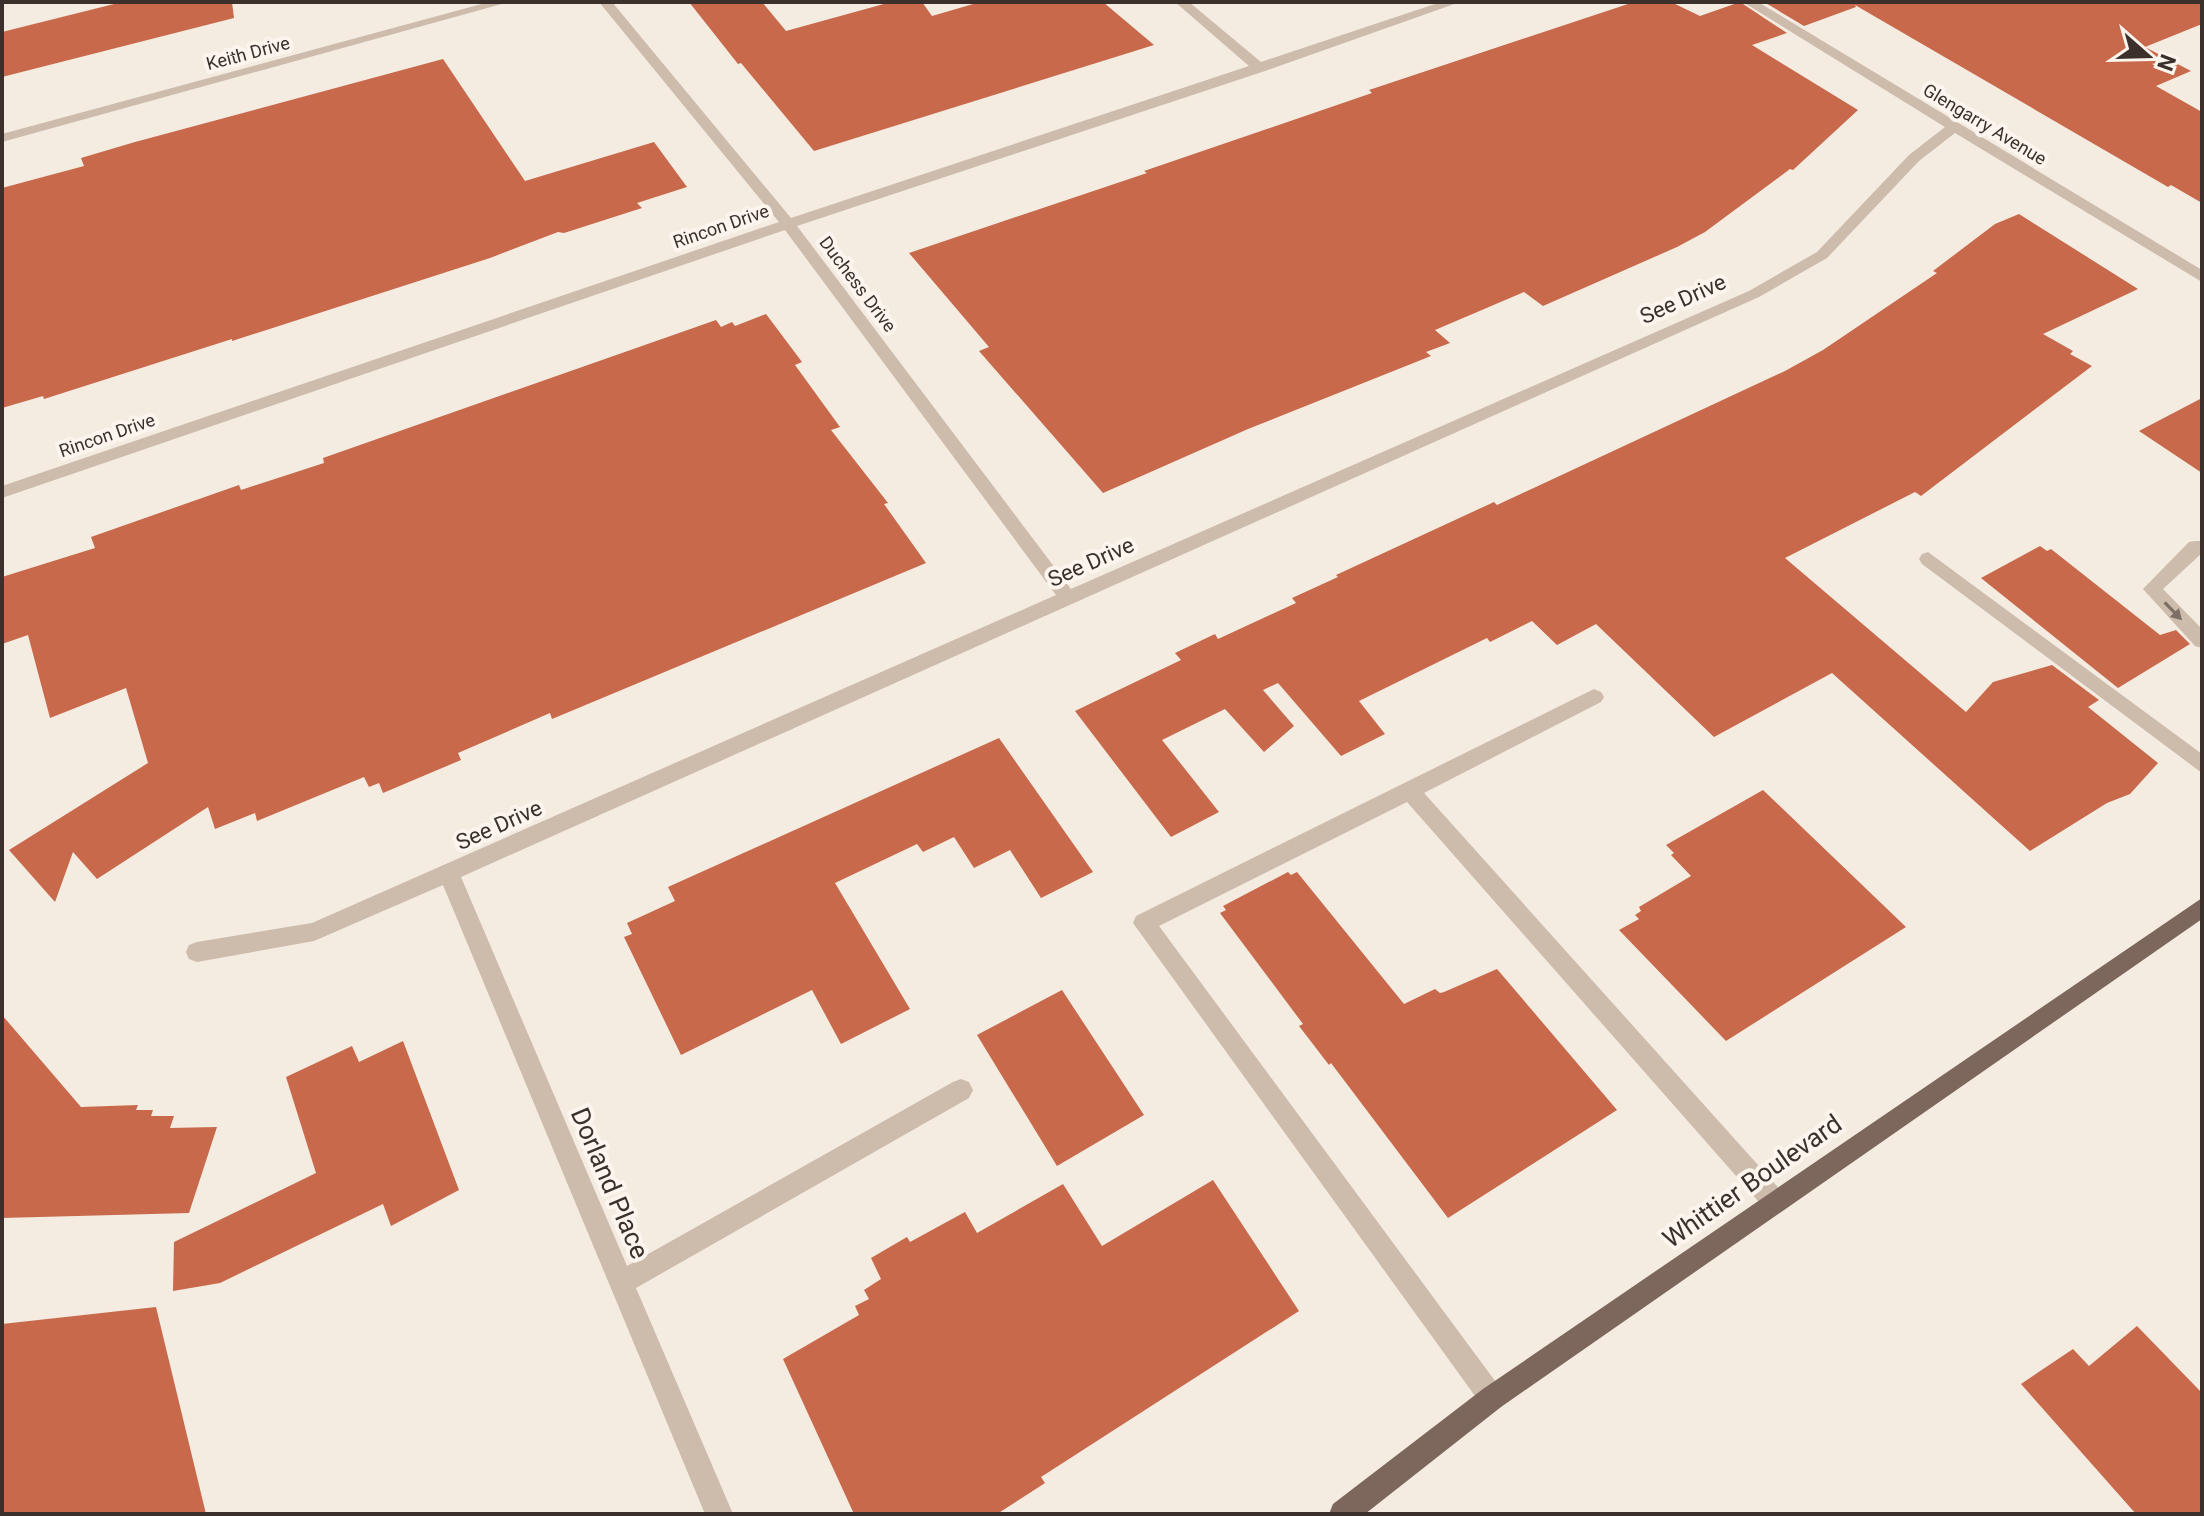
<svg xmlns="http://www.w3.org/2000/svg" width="2204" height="1516" font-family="Roboto,sans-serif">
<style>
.building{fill:#c8694b}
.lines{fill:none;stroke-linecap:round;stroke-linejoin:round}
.minor{fill:#cdbbac;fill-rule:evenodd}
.major{fill:#7d675c;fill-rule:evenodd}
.oneway{fill:#7d6f65}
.labels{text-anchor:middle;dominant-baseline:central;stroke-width:8;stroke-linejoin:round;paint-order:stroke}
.far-street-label{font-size:18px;fill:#3b302b;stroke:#fbf5ee}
.street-label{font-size:22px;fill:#3b302b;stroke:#fbf5ee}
.near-street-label{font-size:26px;fill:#3b302b;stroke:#fbf5ee}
</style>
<rect width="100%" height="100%" fill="#f4ebe1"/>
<path class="building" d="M122,2H232L234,18L2,77V32Z
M689,2H762L786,31L891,2H922L932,16L980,2H1103L1154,45L814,151L741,63L738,64Z
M1634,2H1671L1700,16L1740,2L1787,33L1752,45L1858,110L1793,170L1790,169L1705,232L1677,247L1543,306L1524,292L1435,330L1450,343L1426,352L1431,356L1248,429L1103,493L979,351L989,347L909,253L1147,173L1144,171L1372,93L1369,90Z
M1764,2H2202V24L2145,47L2191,71L2156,86L2202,112V203L2171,185L2168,187L1855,5L1856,7L1804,26Z
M443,59L525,181L654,142L687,187L637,203L642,208L564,233L558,232L490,258L232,341V339L44,399L43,396L2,408V188L84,166L81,158L135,142Z
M2019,214L2138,289L2043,334L2073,351L2070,354L2092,366L1921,496L1915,492L1785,558L1966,712L1993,682L2052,665L2099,700L2088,707L2158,763L2130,794L2107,803L2030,851L1832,673L1714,737L1596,624L1557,645L1532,621L1490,642L1487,638L1359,701L1385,734L1341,756L1278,683L1263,690L1294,726L1264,752L1225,709L1162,740L1219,812L1171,837L1075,711L1181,660L1175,653L1215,634L1218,639L1296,603L1292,598L1338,577L1336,575L1494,502L1497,505L1785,371L1823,350L1937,273L1933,271L1995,224Z
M766,314L802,362L795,365L840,427L831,430L888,503L884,504L926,563L552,719L550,713L458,753L461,760L383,793L379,783L369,787L364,777L257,821L255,813L215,829L208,807L97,879L73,852L55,902L9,850L148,763L126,688L50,718L28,635L2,644V577L95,548L91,537L239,485L241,490L324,463L323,458L716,320L721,327L732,322L735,326Z
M2202,398V473L2139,431Z
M2040,546L2047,551L2051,549L2160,635L2176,630L2190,644L2118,688L1981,578Z
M999,738L1093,872L1041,898L1010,850L974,868L954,837L923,852L917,844L835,883L910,1009L841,1044L812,990L681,1055L624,937L632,934L627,923L675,901L668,887Z
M1763,790L1906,927L1726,1041L1619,930L1639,919L1635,915L1641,911L1639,907L1691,876L1671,855L1674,853L1666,845Z
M1288,872L1291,875L1297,872L1404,1004L1435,989L1440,993L1444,992L1497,969L1617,1110L1448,1218L1331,1063L1329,1065L1299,1026L1303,1024L1220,913L1226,910L1223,906Z
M1062,990L1144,1115L1057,1166L977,1035Z
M2,1015L81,1107L138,1105L136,1110H153L151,1116H174L170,1128L217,1127L189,1213L2,1218Z
M403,1041L459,1190L391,1226L383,1204L220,1283L173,1291L174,1242L316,1173L286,1077L352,1046L359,1062Z
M1213,1180L1299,1311L1041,1477L1045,1483L997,1514H854L783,1359L859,1315L855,1306L869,1299L864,1290L881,1279L871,1258L907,1237L910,1242L965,1212L977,1233L1063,1184L1102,1246Z
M156,1307L206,1514H2V1324Z
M2137,1326L2202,1393V1514H2136L2021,1384L2073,1349L2089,1366Z"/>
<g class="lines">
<path class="minor" d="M489,2H509L2,142V134Z
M599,2H612L791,218L1249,66L1175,2H1189L1261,62L1441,2H1460L1265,71L797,226L1071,589L1749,291L1817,252L1909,155L1945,127L1743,2H1758L2202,270V282L1955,133L1919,161L1827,258L1759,297L461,877L627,1266L953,1082L961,1079L969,1082L973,1090L969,1098L636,1288L733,1514H705L443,885L314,941L197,962L189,959L186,952L189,945L197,942L312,923L1056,595L785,230L2,498V486L779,222Z
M2195,541H2202V553L2163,589L2202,629V648L2195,646L2143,589L2189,542Z
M1928,552L2202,754V773L1922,564L1919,559L1922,554Z
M1594,689L1601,692L1604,697L1601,702L1424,793L1784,1194L1787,1202L1784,1210L1775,1214L1766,1210L1407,802L1159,926L1501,1389L1505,1398L1501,1407L1492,1411L1483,1407L1133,923L1136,916Z"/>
<path class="major" d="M2202,898V919L1501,1407L1365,1514H1329L1333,1504L1483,1389Z"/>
</g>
<defs><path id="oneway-solid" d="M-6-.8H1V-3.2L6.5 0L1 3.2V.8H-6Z" transform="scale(2)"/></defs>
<use class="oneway" href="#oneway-solid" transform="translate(2173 611) rotate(46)"/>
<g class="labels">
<g class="far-street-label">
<text transform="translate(248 53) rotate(-15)">Keith Drive</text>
<text transform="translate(1985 124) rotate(31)">Glengarry Avenue</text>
<text transform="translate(721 226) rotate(-19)">Rincon Drive</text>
<text transform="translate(858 284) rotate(53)">Duchess Drive</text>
<text transform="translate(107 435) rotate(-19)">Rincon Drive</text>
</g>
<g class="street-label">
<text transform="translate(1683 299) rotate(-24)">See Drive</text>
<text transform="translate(1091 562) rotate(-24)">See Drive</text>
<text transform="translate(499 825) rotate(-24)">See Drive</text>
</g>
<g class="near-street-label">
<text transform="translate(1752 1181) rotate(-35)">Whittier Boulevard</text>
<text transform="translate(610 1183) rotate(67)">Dorland Place</text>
</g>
</g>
<rect width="2204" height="1516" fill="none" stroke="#3b302b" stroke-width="8"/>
<g transform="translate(2148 56) rotate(110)" stroke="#fbf5ee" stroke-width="6" paint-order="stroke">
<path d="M0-6L14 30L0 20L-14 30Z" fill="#3b302b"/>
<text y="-12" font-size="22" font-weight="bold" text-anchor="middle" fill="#3b302b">N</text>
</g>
</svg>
